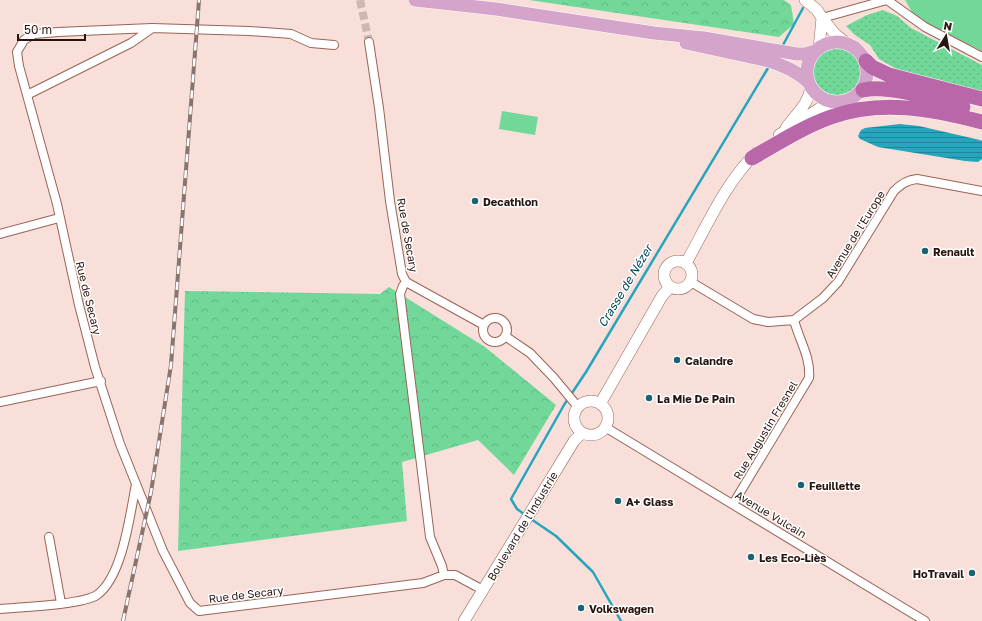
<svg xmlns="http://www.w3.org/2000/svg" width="982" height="621" font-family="'Golos Text',sans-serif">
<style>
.grass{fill:url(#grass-dots)}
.forest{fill:url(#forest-crowns)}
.garden{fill:#72d899}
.water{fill:url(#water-rules)}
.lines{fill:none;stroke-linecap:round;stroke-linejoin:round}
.stream{stroke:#26a5be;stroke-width:2.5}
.street-tunnel{stroke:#cfb6b1;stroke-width:8;stroke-dasharray:8 4;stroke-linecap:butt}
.street-casing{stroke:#996457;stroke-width:10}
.secondary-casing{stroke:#996457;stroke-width:12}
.primary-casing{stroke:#fff;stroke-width:14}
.highway-casing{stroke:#fff;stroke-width:16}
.street{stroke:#fff;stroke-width:8}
.secondary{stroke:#fff;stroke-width:11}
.primary{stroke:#d5a4cb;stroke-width:13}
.highway{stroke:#b967a9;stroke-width:15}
.rail-casing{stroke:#8b746f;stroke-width:4}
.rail{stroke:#fff;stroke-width:2.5;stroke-dasharray:8;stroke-linecap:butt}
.poi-dot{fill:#1c6372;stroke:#fff;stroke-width:1.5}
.labels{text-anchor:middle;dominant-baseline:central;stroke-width:3;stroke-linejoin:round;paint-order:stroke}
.poi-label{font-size:11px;font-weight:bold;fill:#29140f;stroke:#fff;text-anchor:start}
.street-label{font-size:11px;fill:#29140f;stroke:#fff}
.water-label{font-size:12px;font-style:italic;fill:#014b58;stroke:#fff}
</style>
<defs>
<pattern id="grass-dots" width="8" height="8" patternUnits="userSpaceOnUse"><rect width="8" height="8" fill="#72d899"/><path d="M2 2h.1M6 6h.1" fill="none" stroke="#63b883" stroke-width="1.8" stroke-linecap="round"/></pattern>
<pattern id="forest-crowns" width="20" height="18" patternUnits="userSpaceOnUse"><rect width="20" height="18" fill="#72d899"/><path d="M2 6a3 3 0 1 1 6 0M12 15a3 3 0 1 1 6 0" fill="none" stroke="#63b883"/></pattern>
<pattern id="water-rules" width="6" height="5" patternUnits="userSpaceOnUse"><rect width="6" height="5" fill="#26a5be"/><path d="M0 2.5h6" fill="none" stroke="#218599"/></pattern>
</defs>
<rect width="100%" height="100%" fill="#f8dfd9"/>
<path class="grass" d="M883,10L897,16L911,28L982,65V93L900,71L879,59L870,45L855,35L846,26L867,15Z
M813 71a24 24 0 1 1 48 0a24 24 0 1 1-48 0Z"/>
<path class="forest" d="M529,0H784L791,5L794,24L779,37Z
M389,287L485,347L556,405L514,475L478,440L402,462L407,521L178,551L185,291L380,294Z"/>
<path class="garden" d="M905,0H982V51L915,17Z
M502,111L538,117L535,135L499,129Z"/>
<path class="water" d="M900,124L919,126L980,140L982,141V159L978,162L965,161L878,147L860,139L858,136L861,130L865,128Z"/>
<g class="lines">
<path class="stream" d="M783,45L803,8
M524,514L517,509L511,499L564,405L586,372L768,68
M531,519L556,536L593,572L621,621"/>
<path class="street-tunnel" d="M360,0L369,42"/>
<g class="street-casing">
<path id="street" d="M822,18L887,0L925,27L982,57
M369,42L379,108L390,201L402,274L406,282L484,325
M334,45L311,43L291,34L249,31L152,28L58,32L34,34L24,40L17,52L19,66L57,204L79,305L95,367L120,444L163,551L190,603L199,611L423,583L444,575
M27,95L131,43L151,29
M0,234L59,218
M406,282L403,286L400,294L430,537L442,566L444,575H455L483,590
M691,282L753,319L768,322L794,320L823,298L838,282L894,191C901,184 907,180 917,179L982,191
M483 330a12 12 0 1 1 24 0a12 12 0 1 1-24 0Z
M505,336L530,353L554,378L578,407
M0,402L101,381
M605,427L925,621
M733,504L809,378C811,357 799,340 794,320
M49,537L61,603
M0,609C21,607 81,605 97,595C123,576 130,514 136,484"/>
</g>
<g class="secondary-casing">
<path id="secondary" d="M805,0L817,10L822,18L835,34L845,42
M819,48L822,18
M786,128C795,115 809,104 811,87
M779,135L820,108L837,102
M664 275a14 14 0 1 1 28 0a14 14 0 1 1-28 0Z
M686,263C707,226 725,183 756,153
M574 418a17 17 0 1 1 34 0a17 17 0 1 1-34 0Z
M600,404L662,296L670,287
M464,621L574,441L582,433"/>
</g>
<g class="primary-casing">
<path id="primary" d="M415,0L496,9L654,33L704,38L797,54H805L815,51
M807 72a30 30 0 1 1 60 0a30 30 0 1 1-60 0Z
M686,43L769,61C784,66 797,71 809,83"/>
</g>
<g class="highway-casing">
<path id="highway" d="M866,61L872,67L889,75L982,99
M863,90C891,84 935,100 963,107
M752,158C778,143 803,127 831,117C881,99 932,109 982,122"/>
</g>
<use href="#street" class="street"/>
<use href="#secondary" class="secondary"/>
<use href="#primary" class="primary"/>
<use href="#highway" class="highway"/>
<g class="rail-casing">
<path id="rail" d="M123,621L151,492L171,365L199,0"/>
</g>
<use href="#rail" class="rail"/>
</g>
<g class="poi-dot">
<circle cx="475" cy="201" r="4"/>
<circle cx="925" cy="251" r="4"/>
<circle cx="677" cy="360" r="4"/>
<circle cx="649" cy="398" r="4"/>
<circle cx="801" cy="485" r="4"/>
<circle cx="618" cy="501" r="4"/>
<circle cx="751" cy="557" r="4"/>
<circle cx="972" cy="573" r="4"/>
<circle cx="581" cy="608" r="4"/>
</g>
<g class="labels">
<g class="poi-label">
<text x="483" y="201">Decathlon</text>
<text x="933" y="251">Renault</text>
<text x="685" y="360">Calandre</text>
<text x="657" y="398">La Mie De Pain</text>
<text x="809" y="485">Feuillette</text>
<text x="626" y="501">A+ Glass</text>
<text x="759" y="557">Les Eco-Liès</text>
<text x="964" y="573" text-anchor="end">HoTravail</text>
<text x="589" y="608">Volkswagen</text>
</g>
<g class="street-label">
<text transform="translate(855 234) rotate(-58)">Avenue de l'Europe</text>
<text transform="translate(408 235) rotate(80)">Rue de Secary</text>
<text transform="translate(89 298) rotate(76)">Rue de Secary</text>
<text transform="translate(765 430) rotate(-59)">Rue Augustin Fresnel</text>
<text transform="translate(771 514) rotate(31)">Avenue Vulcain</text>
<text transform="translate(522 526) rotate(-59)">Boulevard de l'Industrie</text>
<text transform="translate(246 594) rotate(-7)">Rue de Secary</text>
</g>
<g class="water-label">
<text transform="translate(625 286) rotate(-59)">Crasse de Nézer</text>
</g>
</g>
<g transform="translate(946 36) rotate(11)" stroke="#ffffff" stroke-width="3" paint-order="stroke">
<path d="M0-3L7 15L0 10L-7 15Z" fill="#29140f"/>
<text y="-6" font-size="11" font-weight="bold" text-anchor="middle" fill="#29140f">N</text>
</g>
<path d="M18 34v6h67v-6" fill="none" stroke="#29140f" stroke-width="2"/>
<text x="24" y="34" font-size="12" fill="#29140f" stroke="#ffffff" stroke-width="3" paint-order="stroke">50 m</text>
</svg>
